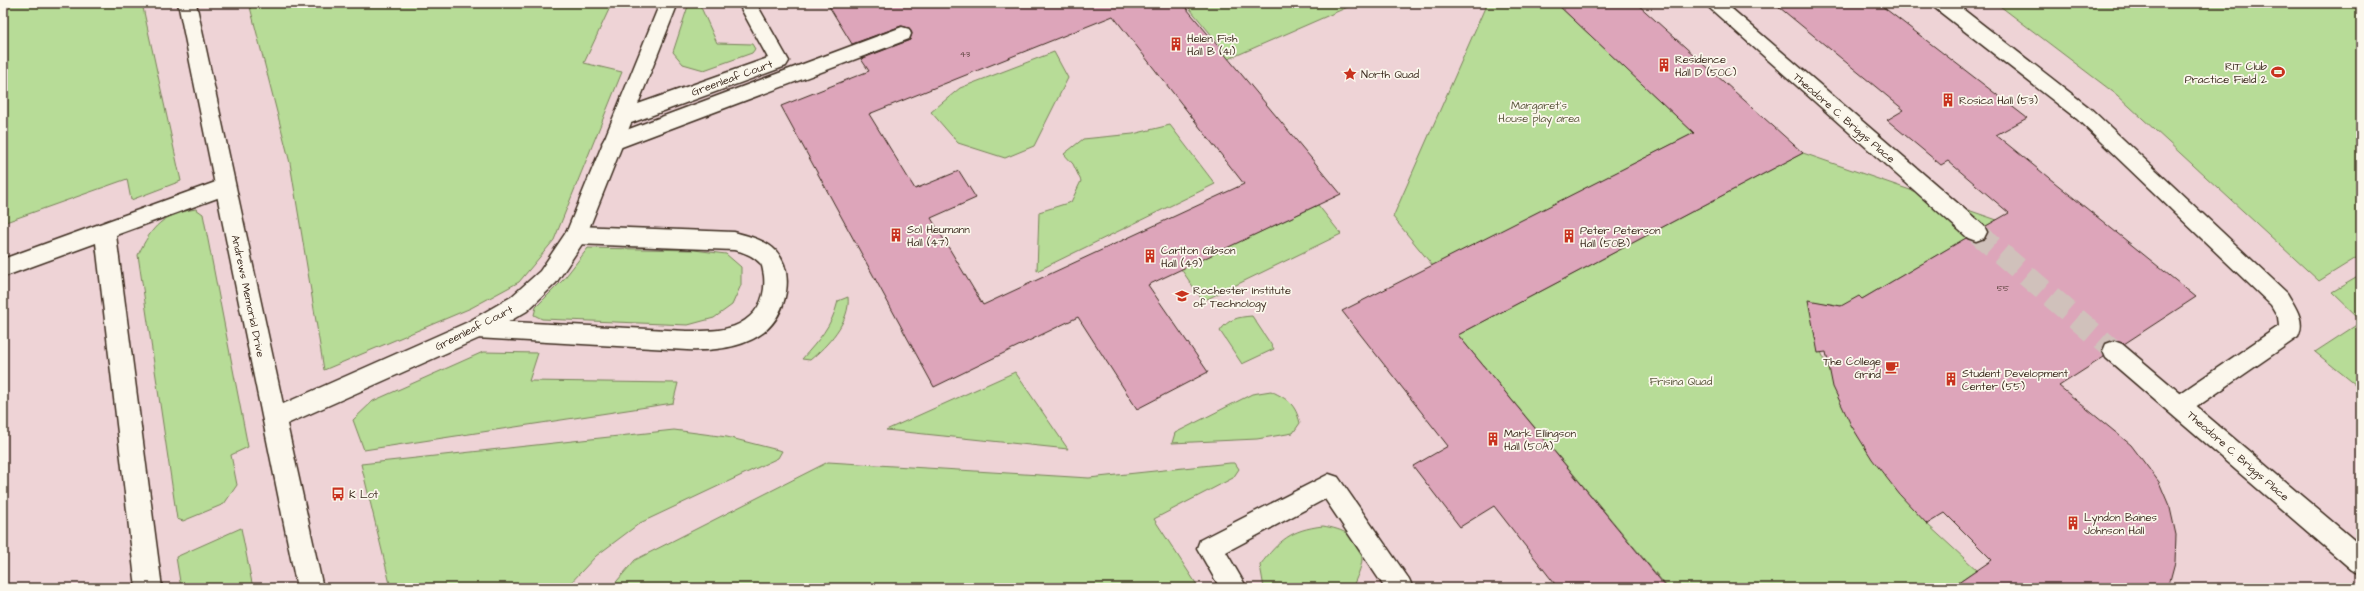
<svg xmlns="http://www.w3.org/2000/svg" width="2364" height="591" font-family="'Architects Daughter',sans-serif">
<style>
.built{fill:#eed3d6}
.green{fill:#b7dc97;stroke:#79835a}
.building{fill:#dda5ba;stroke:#3b2a1e;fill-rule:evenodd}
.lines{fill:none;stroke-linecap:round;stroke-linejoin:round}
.street-tunnel{stroke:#d0c1bb;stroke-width:22;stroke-dasharray:22 11;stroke-linecap:butt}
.lane-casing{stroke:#3b2a1e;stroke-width:3}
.street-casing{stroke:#3b2a1e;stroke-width:3}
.lane{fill:#fbf7ec;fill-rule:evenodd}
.street{fill:#fbf7ec;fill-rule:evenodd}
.labels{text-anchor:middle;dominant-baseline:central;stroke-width:3.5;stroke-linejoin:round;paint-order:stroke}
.number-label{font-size:9px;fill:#644945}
.poi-label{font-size:11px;fill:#3b2a1e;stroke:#fbf7ec;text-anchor:start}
.street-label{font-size:11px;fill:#3b2a1e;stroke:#fbf7ec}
.park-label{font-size:11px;fill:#5a563c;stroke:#fbf7ec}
</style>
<rect width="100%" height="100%" fill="#f5e7e2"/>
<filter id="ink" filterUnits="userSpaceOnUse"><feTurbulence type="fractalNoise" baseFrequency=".025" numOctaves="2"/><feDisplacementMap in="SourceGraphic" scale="8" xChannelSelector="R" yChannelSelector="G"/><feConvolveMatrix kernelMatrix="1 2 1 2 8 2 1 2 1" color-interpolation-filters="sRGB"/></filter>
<g filter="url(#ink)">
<path class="built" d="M3,3H2361V588H3Z"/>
<path class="green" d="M3,3H142L181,181L131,200L127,179L3,223Z
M249,3H612L584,63L622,72L554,240L519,282L471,308L324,370L290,163Z
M689,3H699L717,43L752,44L755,49L752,53L704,70L683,64L673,52Z
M1185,3H1357L1171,84L1165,74L1224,50Z
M1487,3H1556L1694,133L1433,266L1393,217Z
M1996,3H2361V255L2319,281L2117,95Z
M1054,52L1068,78L1034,146L1005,158L958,143L931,112L960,88Z
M1170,125L1215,184L1037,271L1039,212L1071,202L1081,181L1073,164L1064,154L1083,139L1133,134Z
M1803,153L1997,220L1862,299L1841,306L1811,301L1813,328L1821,352L1867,451L1927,524L1977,570L1951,588H1668L1458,335Z
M1318,205L1341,234L1203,301L1181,269Z
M196,209L203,214L248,447L231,455L237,485L224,504L183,521L177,519L138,255C152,226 163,214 196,209Z
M588,248L694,250L726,254L741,267V285L732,305L714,318L688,325L542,319L534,315L536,307L563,280Z
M2361,275V320L2332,292Z
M848,297C851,321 827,346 810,360L802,359C818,341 832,326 838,301Z
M1252,316L1274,349L1242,364L1220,331C1228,319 1238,317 1252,316Z
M2361,322V389L2315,352Z
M483,352L538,353L529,381L678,383L673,403L364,450L353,420L373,401Z
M1015,372L1068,449L886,430Z
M1271,391C1289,400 1295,404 1300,423L1293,433L1257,439L1172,443L1175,433L1252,394Z
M674,430L727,437L782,451L778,458L640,523L596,556L566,588H391L361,464Z
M828,462L1089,478L1230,463H1235L1239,469L1233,478L1154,519L1199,588H1078L1064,585L1043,588H611L635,560Z
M1323,526C1342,529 1362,536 1362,559C1362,567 1356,579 1353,586L1264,588L1260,565C1280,540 1290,530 1323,526Z
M241,528L253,588H181L176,557Z"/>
<path class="building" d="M827,3H1182L1341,194L1148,285L1208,372L1137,409L1078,317L934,387L781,106L869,71L861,59L910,40L912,33L909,28L901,26L852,44ZM1113,16L1244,184L983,305L931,218L976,198L959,171L915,189L869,114Z
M1556,3H1636L1803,153L1458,335L1667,588H1558L1494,506L1460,527L1413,466L1448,446L1342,311L1694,133Z
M1774,3H1878L2027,118L1996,135L2196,297L2124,344L2115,340L2105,343L2102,350L2104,357L2059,386L2131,445L2159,482L2170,508L2176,535L2175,562L2168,588H1951L1992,560L1945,513L1927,524L1900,495L1872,459L1851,425L1833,387L1826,352L1818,353L1808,300L1841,306L1859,296L1862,299L1966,238L1975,242L1985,239L1988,233L1986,226L2009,213L1948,161L1941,165L1887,120L1904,110Z"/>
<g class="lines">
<path class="street-tunnel" d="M1976,232L2114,351"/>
<g class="lane-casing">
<path id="lane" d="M1933,3H1955L2091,109L2287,293C2295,307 2306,320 2298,337L2188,413L2180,416L2172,413L2168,406L2172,399L2279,326L2278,317L2271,305L2077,119L1935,8Z
M902,27L909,29L911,34L909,39L619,148L612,151L605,148L602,143L605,138Z
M224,179L231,181L234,187L231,193L116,235L162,588H136L96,243L3,277V259Z
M576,226L734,232C748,236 766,240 776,251C796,274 786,314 764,332C743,348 713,351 687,350L476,338L468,336L465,329L468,322L476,320L687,331C704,331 723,332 739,324C758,314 766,297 764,276C763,272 763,267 761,264C754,256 744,252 734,250L576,244L568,241L565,235L568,229Z"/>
</g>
<g class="street-casing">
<path id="street" d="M178,3H196L283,404L468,322L511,297L540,271L567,231L660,3H678L638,104L768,58L738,3H756L789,61L786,66L631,123L584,241L556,283L527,311L484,336L287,424L323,588H297Z
M1704,3H1725L1984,226L1987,232L1984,238L1976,241L1968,238Z
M2114,341L2122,344L2361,546V574L2352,570L2106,358L2103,351L2106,344Z
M1329,474L1338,477L1409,579L1413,588H1385L1325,499L1226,552L1247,588H1220L1197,548L1200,540Z"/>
</g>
<use href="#lane" class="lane"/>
<use href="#street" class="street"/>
</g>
</g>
<defs>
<g id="building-bare" transform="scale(1.08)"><path d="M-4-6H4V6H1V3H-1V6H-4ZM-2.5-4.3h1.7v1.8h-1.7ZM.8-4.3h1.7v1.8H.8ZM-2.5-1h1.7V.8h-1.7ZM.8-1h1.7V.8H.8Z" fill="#c8321e" stroke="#fbf7ec" stroke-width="2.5" paint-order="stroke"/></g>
<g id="stadium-bare" transform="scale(1.08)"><path d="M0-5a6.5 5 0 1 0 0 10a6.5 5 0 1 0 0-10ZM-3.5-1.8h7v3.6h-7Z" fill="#c8321e" stroke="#fbf7ec" stroke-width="2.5" paint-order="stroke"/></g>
<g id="sight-bare" transform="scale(1.08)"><path d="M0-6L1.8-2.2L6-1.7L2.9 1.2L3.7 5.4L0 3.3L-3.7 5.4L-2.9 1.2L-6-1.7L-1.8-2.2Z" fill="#c8321e" stroke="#fbf7ec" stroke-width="2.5" paint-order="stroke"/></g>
<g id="university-bare" transform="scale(1.08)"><path d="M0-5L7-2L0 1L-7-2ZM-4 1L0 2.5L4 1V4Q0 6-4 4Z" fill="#c8321e" stroke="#fbf7ec" stroke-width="2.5" paint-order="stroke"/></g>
<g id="cafe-bare" transform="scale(1.08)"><path d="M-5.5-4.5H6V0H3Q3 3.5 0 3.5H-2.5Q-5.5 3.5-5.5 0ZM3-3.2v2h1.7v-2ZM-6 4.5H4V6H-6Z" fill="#c8321e" stroke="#fbf7ec" stroke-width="2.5" paint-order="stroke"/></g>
<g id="bus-bare" transform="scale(1.08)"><path d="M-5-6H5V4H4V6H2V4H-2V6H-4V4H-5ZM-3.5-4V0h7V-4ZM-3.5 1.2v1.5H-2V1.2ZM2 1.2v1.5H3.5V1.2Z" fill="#c8321e" stroke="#fbf7ec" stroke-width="2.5" paint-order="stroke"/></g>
</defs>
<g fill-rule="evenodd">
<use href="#building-bare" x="1176" y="44"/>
<use href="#building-bare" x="1664" y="65"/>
<use href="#stadium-bare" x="2278" y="72"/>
<use href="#sight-bare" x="1350" y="74"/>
<use href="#building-bare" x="1948" y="100"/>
<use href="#building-bare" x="896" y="235"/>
<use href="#building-bare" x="1569" y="236"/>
<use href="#building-bare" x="1150" y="256"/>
<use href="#university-bare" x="1182" y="296"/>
<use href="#cafe-bare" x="1892" y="367"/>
<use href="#building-bare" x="1951" y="379"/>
<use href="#building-bare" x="1493" y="439"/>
<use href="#bus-bare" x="338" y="494"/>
<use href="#building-bare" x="2073" y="523"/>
</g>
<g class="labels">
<g class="number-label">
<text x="965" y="54">43</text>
<text x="2003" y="288">55</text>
</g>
<g class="poi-label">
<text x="1187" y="38">Helen Fish<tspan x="1187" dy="13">Hall B (41)</tspan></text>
<text x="1675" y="59">Residence<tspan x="1675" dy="13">Hall D (50C)</tspan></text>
<text x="2267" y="66" text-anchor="end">RIT Club<tspan x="2267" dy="13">Practice Field 2</tspan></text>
<text x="1361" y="74">North Quad</text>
<text x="1959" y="100">Rosica Hall (53)</text>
<text x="907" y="229">Sol Heumann<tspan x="907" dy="13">Hall (47)</tspan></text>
<text x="1580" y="230">Peter Peterson<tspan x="1580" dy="13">Hall (50B)</tspan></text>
<text x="1161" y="250">Carlton Gibson<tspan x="1161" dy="13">Hall (49)</tspan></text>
<text x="1193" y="290">Rochester Institute<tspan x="1193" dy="13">of Technology</tspan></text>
<text x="1881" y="361" text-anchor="end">The College<tspan x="1881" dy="13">Grind</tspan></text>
<text x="1962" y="373">Student Development<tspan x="1962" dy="13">Center (55)</tspan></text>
<text x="1504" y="433">Mark Ellingson<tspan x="1504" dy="13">Hall (50A)</tspan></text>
<text x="349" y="494">K Lot</text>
<text x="2084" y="517">Lyndon Baines<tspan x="2084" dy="13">Johnson Hall</tspan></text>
</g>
<g class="street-label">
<text transform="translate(732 78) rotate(-20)">Greenleaf Court</text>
<text transform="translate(1844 118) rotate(41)">Theodore C. Briggs Place</text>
<text transform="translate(248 296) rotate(78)">Andrews Memorial Drive</text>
<text transform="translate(474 328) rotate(-27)">Greenleaf Court</text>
<text transform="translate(2238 456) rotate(41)">Theodore C. Briggs Place</text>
</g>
<g class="park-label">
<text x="1539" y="105">Margaret's<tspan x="1539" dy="13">House play area</tspan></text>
<text x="1681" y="381">Frisina Quad</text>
</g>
</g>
<rect width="2364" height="591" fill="none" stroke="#fbf7ec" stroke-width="16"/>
<rect x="8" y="8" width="2348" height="575" fill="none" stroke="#3b2a1e" stroke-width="1.5" filter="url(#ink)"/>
</svg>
